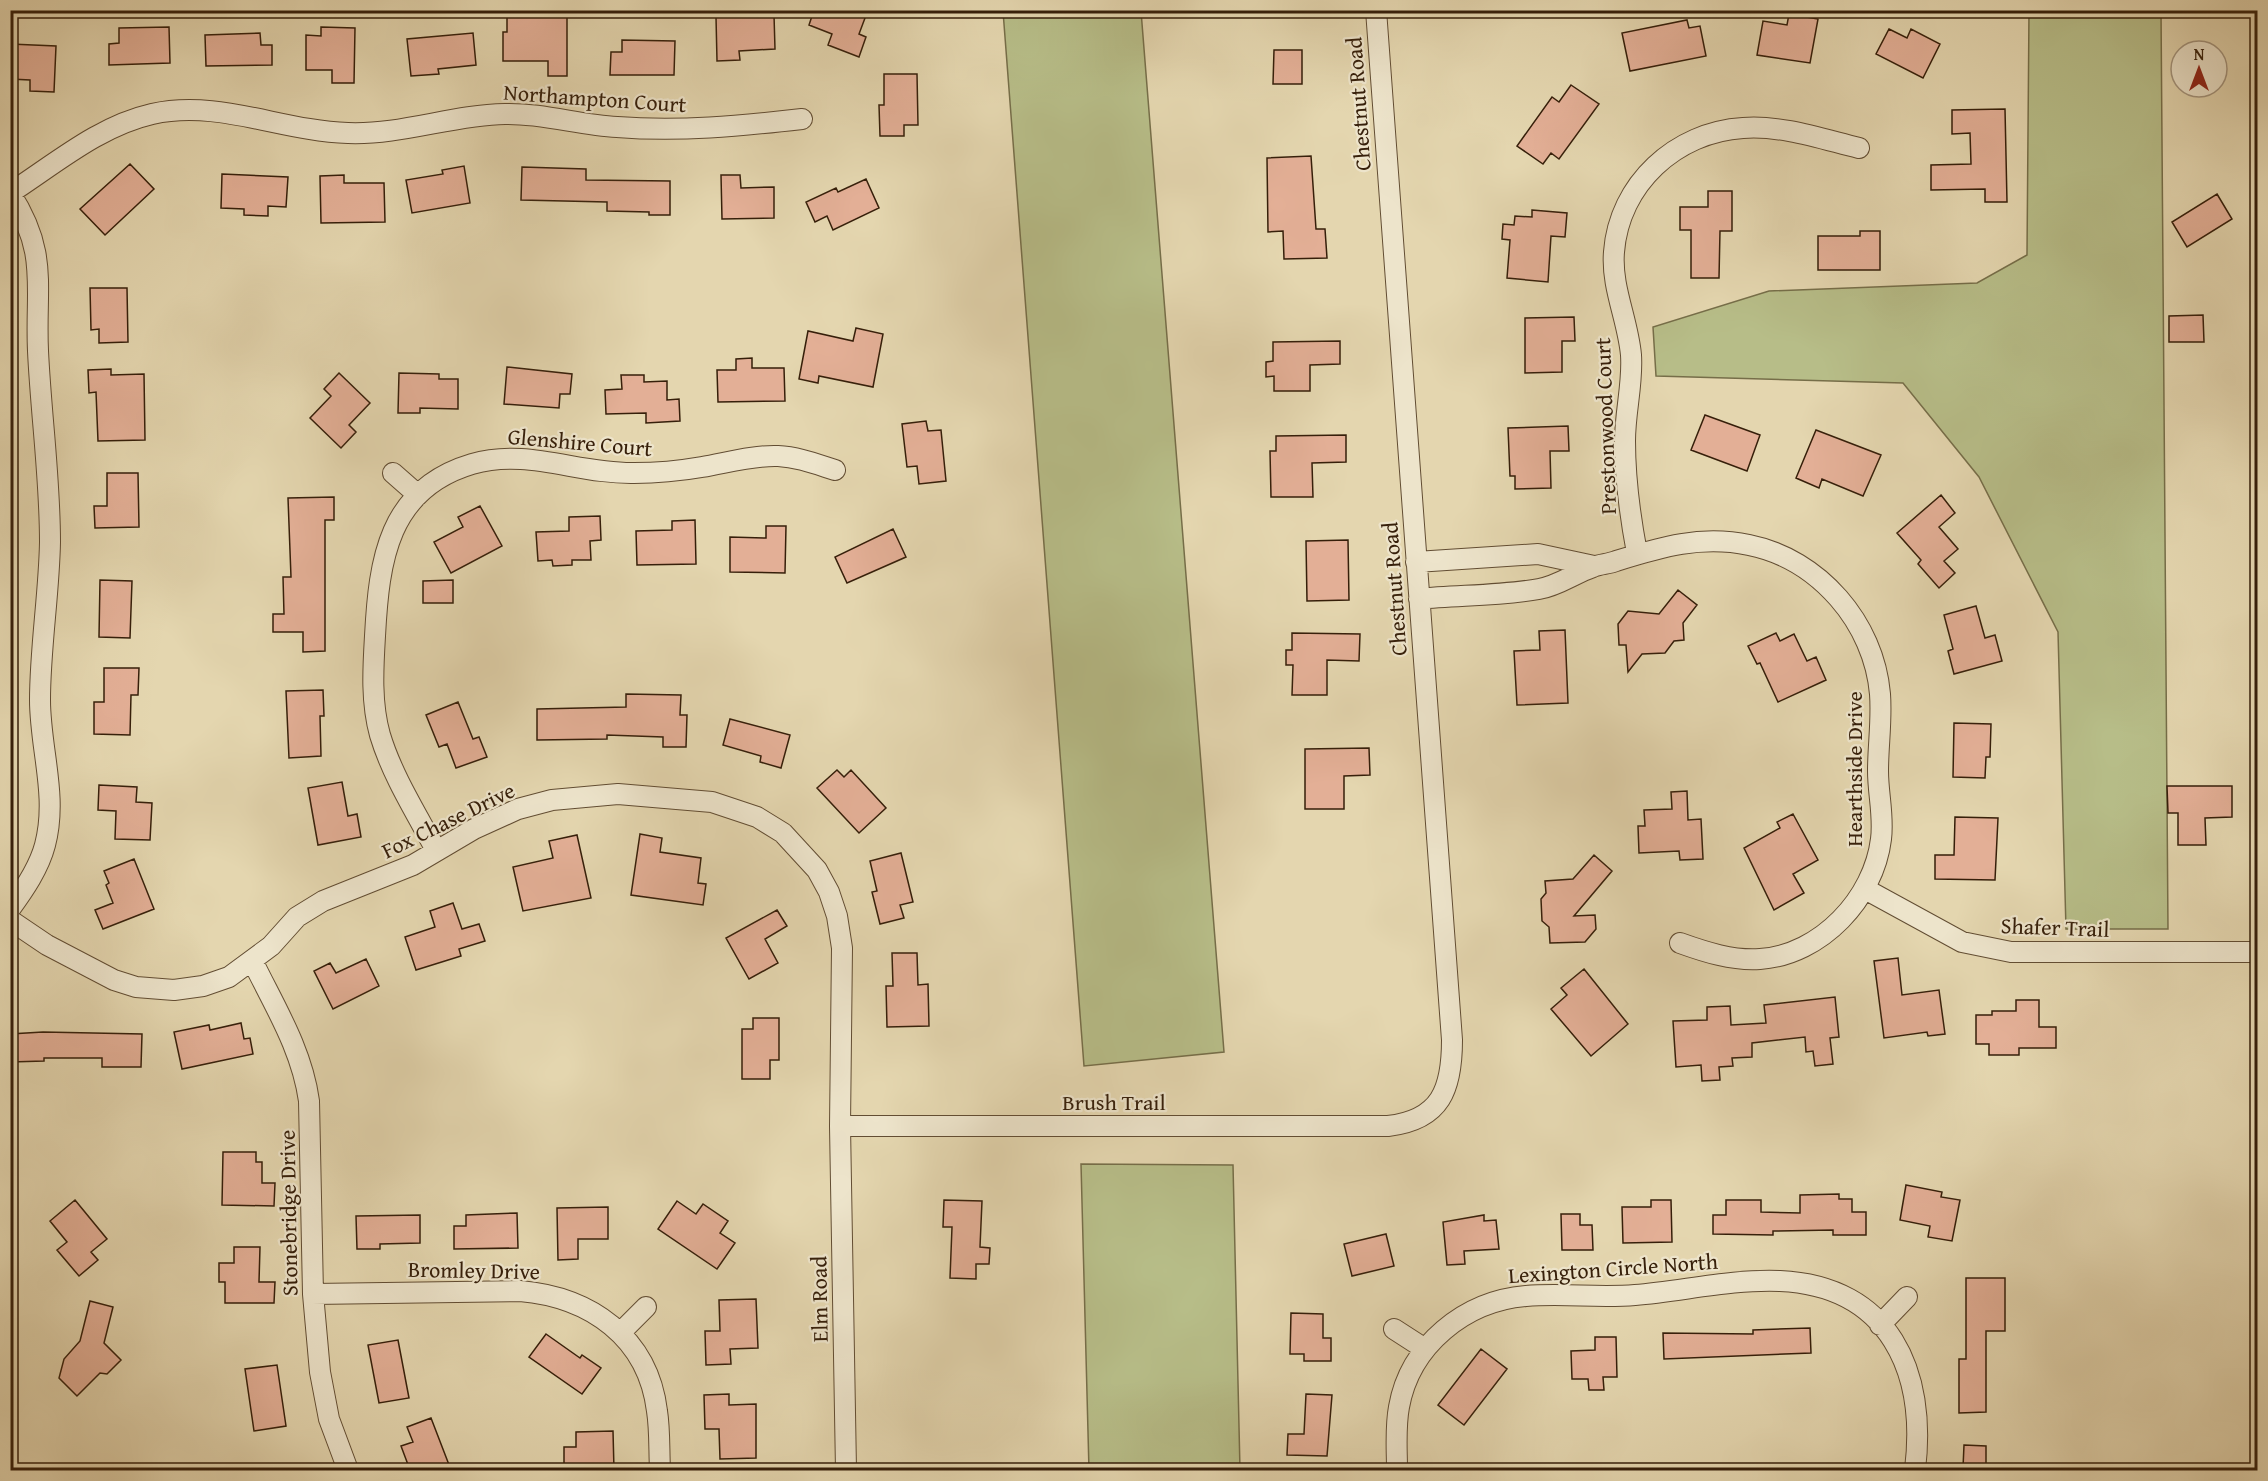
<svg xmlns="http://www.w3.org/2000/svg" width="2268" height="1481" font-family="'Gentium Book Plus',serif">
<style>
.green{fill:#b7bd88;stroke:#766e49;stroke-width:1.5}
.building{fill:#e3af96;stroke:#361f0a;stroke-width:1.5}
.lines{fill:none;stroke-linecap:round;stroke-linejoin:round}
.minor-casing{stroke:#624d33;stroke-width:22}
.minor{stroke:#ede4cb;stroke-width:20}
.labels{text-anchor:middle;dominant-baseline:central;stroke-width:4.5;stroke-linejoin:round;paint-order:stroke}
.street-label{font-size:22px;fill:#361f0a;stroke:#ede4cb}
</style>
<rect width="100%" height="100%" fill="#e4d6af"/>
<filter id="stains"><feTurbulence type="fractalNoise" baseFrequency=".00333" numOctaves="4"/><feColorMatrix values="0 0 0 0 .2 0 0 0 0 .09 0 0 0 0 .02 0 0 0 .5 -.17"/></filter>
<radialGradient id="worn" r=".72"><stop offset=".6" stop-color="#630" stop-opacity="0"/><stop offset="1" stop-color="#630" stop-opacity=".3"/></radialGradient>
<path class="green" d="M1003,11H1141L1224,1052L1084,1066Z
M2029,11H2161L2168,929H2066L2058,632L1979,477L1903,383L1656,376L1653,327L1769,291L1977,283L2027,255Z
M1081,1164L1233,1165L1240,1470H1089Z"/>
<path class="building" d="M539,10H567V76H548V61H503V32H507V15H539Z
M814,10H868L859,34L866,37L859,57L828,45L832,34L809,25Z
M1789,14L1818,19L1810,63L1757,55L1763,21L1787,25Z
M774,15L775,49L739,51L740,60L717,61L716,17Z
M1687,20L1689,28L1700,26L1706,56L1630,71L1622,33Z
M169,27L170,63L109,65V44L119,43V28Z
M321,27L355,28L354,83H332V70H306V35L321,36Z
M1889,29L1907,38L1911,29L1940,44L1923,78L1876,54Z
M260,33L261,45H272V65L206,66L205,35Z
M473,33L476,65L438,69L439,74L411,76L407,39Z
M622,40L675,41L674,75H610L611,52H622Z
M10,44L56,46L54,92L30,91V80L10,79Z
M1274,50H1302V84H1273Z
M884,74H917L918,125H904V136H880L879,105H884Z
M1571,85L1599,104L1559,159L1551,153L1543,164L1517,146L1552,97L1559,102Z
M2005,109L2007,202H1985V189L1931,190V165L1971,164L1970,133L1952,134V110Z
M1311,156L1316,229H1325L1327,258L1284,259L1283,231L1268,232L1267,158Z
M130,164L154,189L105,235L80,209Z
M464,166L470,203L412,213L406,180L443,174L442,170Z
M522,167L586,169V180L670,181V215H649V212L607,211V202L521,200Z
M222,174L288,177L286,207L268,206V216L244,215V209L221,208Z
M344,175V183H384L385,222L321,223L320,176Z
M721,175H740L741,188L774,187V218L722,219Z
M866,179L879,208L833,230L827,216L815,222L806,202L836,188L838,192Z
M1708,191H1732V231H1720L1719,278H1691V230H1680V207H1708Z
M2217,194L2232,219L2187,247L2172,222Z
M1532,210L1567,213L1565,237L1551,236L1548,282L1507,278L1510,240L1502,239L1503,224L1514,225L1515,216L1532,217Z
M1860,231H1880V270H1818V236H1860Z
M90,288H127L128,342L99,343V329L91,330Z
M2203,315L2204,342H2169V316Z
M1574,317L1575,341H1562V372L1525,373V318Z
M856,328L883,334L873,387L819,376L818,383L799,379L808,331L853,341Z
M1340,341V364L1310,365V391H1274V376L1266,377V362L1273,361V342Z
M752,358V368H784L785,401L718,402L717,370H736V359Z
M507,367L572,374L570,394H560L559,408L504,404Z
M111,369V375L144,374L145,440L98,441L96,392L89,393L88,370Z
M339,373L370,403L349,425L356,432L341,448L310,418L331,396L324,389Z
M399,373L439,374V379H458V409L420,408V413H398Z
M621,375H644V382L667,381V400L679,399L680,421L646,423V413L606,414L605,390L622,389Z
M1705,415L1760,435L1747,471L1691,450Z
M926,421L928,431L941,430L946,481L919,484L917,466L907,467L902,424Z
M1568,426L1569,451H1550L1551,488L1515,489V476H1510L1508,428Z
M1816,430L1881,455L1863,496L1822,479L1819,488L1796,478Z
M1346,435V462L1312,463L1313,497H1271L1270,451H1276V436Z
M107,473H138L139,527L95,528L94,506H107Z
M1941,495L1955,513L1939,527L1958,549L1944,561L1955,573L1939,588L1918,564L1921,560L1897,533Z
M334,497V520H325V651L303,652V632H273V614H284L283,577H291L288,498Z
M480,506L502,546L451,573L434,542L463,527L458,517Z
M600,516L601,540L590,541L591,560H572V565L553,566L552,560L538,561L536,532L569,531V517Z
M695,520L696,564L637,565L636,531L672,530V521Z
M766,526H786L785,573L730,572V537L766,538Z
M893,529L906,557L847,583L835,557Z
M1348,540L1349,600L1307,601L1306,541Z
M100,580L132,581L130,638L99,637Z
M453,580V603H423V581Z
M1678,590L1697,605L1683,623L1684,640L1674,641L1665,653L1642,654L1628,672L1626,645H1619L1618,624L1628,611L1659,614Z
M1976,606L1985,638L1995,635L2002,661L1954,674L1948,651L1953,649L1944,615Z
M1565,630L1568,703L1517,705L1514,651L1540,650L1539,631Z
M1292,633L1360,634L1359,661L1327,660V695H1292L1293,665H1286V650H1292Z
M1776,633L1780,641L1794,634L1807,661L1816,657L1826,680L1778,702L1760,663L1757,664L1748,646Z
M104,668H139L138,695H131L130,735L94,734V702H104Z
M323,690L324,716H320L321,756L289,758L286,691Z
M626,694L681,695L680,715H687L686,747H663V737L607,735V739L537,740V709L626,707Z
M458,702L473,739L479,737L487,757L456,768L447,744L439,747L426,715Z
M730,719L790,735L781,768L760,762L761,756L723,745Z
M1954,723L1991,724L1990,757H1986L1985,778L1953,777Z
M1369,748L1370,775L1344,776V809H1305V749Z
M837,770L844,777L851,770L886,808L859,833L817,788Z
M342,782L348,816L357,814L361,837L318,845L308,788Z
M99,785L137,787L136,802L152,803L150,840L115,839L116,811L98,810Z
M2167,786H2232V817L2205,818L2206,845H2178V813H2168Z
M1687,791L1688,820L1701,819L1703,859L1680,860L1679,851L1639,853L1638,826H1645L1644,810L1672,809L1671,792Z
M1793,814L1818,860L1793,874L1804,893L1774,910L1744,848L1780,828L1777,822Z
M1955,817L1998,818L1995,880L1935,879V855H1954Z
M640,834L662,838L660,852L701,858L698,883L706,884L703,905L631,895Z
M577,835L591,898L523,911L513,867L553,858L549,841Z
M901,853L913,902L900,905L904,918L880,924L872,892L877,891L870,861Z
M1594,855L1612,871L1574,916L1595,915L1596,929L1585,942L1550,943L1549,927L1542,921L1541,899L1546,893L1545,881L1573,879Z
M134,859L154,909L103,929L95,910L113,903L106,885L109,883L104,871Z
M453,903L462,929L479,924L485,941L459,949L461,956L416,970L405,937L435,927L430,911Z
M777,910L787,926L765,939L778,963L749,979L726,938Z
M892,953H917L918,985L928,984L929,1026L887,1027L886,986H893Z
M1898,958L1902,995L1939,990L1945,1034L1928,1036L1927,1032L1884,1038L1874,961Z
M366,959L379,986L333,1009L314,971L330,963L336,973Z
M1584,969L1628,1024L1591,1056L1551,1009L1567,995L1561,988Z
M1835,997L1839,1037L1830,1038L1833,1064L1815,1066L1813,1051L1806,1052L1805,1037L1752,1043V1057L1732,1058L1733,1066L1719,1067L1720,1080L1702,1081L1701,1065L1676,1067L1673,1021L1707,1020V1007L1730,1006L1731,1025L1766,1023L1764,1005Z
M2016,1000H2039V1027H2056V1048H2019V1055H1989V1044H1976V1015H1992V1011H2016Z
M753,1018H779V1060H770V1079H742V1029H753Z
M241,1023L244,1039L250,1038L253,1054L182,1069L174,1032L209,1025L210,1030Z
M43,1032L142,1034L141,1067H102V1058H44V1061L10,1062V1034Z
M223,1152H256V1162H262V1183H275L274,1206L222,1205Z
M1906,1185L1942,1192L1941,1197L1960,1200L1952,1241L1928,1237L1930,1226L1900,1220Z
M1839,1194V1199H1852V1212H1866V1235H1833V1230L1773,1231V1235L1713,1234V1215H1726V1200H1761V1212L1800,1213V1195Z
M75,1200L107,1239L91,1252L98,1260L79,1276L57,1250L67,1242L50,1221Z
M944,1200L982,1201L980,1247L990,1248L989,1264H976V1279L950,1278L952,1227H943Z
M1651,1200H1671L1672,1242L1623,1243L1622,1207H1651Z
M677,1201L696,1214L703,1204L728,1221L720,1233L735,1243L717,1269L658,1229Z
M608,1207V1239H578V1259L558,1260L557,1208Z
M517,1213L518,1248L454,1249V1226H466V1215Z
M1561,1214H1580V1225H1592L1593,1250H1562Z
M420,1215V1243L380,1244V1249H357L356,1216Z
M1484,1215V1221L1496,1220L1499,1249L1464,1251L1465,1264L1447,1265L1443,1222Z
M1386,1234L1394,1266L1352,1276L1344,1244Z
M234,1247H260L259,1282H275L274,1303H225V1282H219V1263H234Z
M1966,1278H2005V1331H1986V1412L1959,1413V1359H1966Z
M756,1299L758,1348L730,1349L731,1364L706,1365L705,1331H720L719,1300Z
M90,1301L113,1307L104,1343L121,1360L107,1374L100,1373L77,1396L59,1378L64,1359L80,1341Z
M1291,1313L1323,1314V1338H1331V1361H1304V1354H1290Z
M1810,1328L1811,1353L1664,1359L1663,1333L1753,1334V1330Z
M546,1334L580,1358L582,1355L601,1368L582,1394L529,1357Z
M1595,1337H1616L1617,1377H1603L1604,1390H1589L1588,1379H1572L1571,1351L1595,1350Z
M398,1340L409,1398L379,1403L368,1345Z
M1481,1349L1507,1369L1464,1425L1438,1405Z
M277,1365L286,1426L254,1431L245,1369Z
M729,1394V1405L756,1404V1458L720,1459L719,1429H705L704,1395Z
M1306,1394L1332,1395L1327,1456L1287,1455L1288,1434H1304Z
M431,1418L451,1470H410L401,1446L413,1442L407,1427Z
M613,1431L614,1470H577L576,1464H564V1447H576V1432Z
M1964,1445L1986,1446V1468H1963Z"/>
<g class="lines">
<g class="minor-casing">
<path id="minor" d="M10,193C55,164 99,126 152,114C218,99 281,131 348,133C402,135 452,115 505,114C543,113 579,125 617,127C679,132 740,126 802,119
M10,193C49,253 35,286 38,351C41,415 50,477 50,542C49,595 40,648 40,700C40,749 58,796 45,845C39,868 24,890 10,909
M393,473L418,495
M1637,553C1630,516 1625,479 1625,441C1625,411 1633,384 1631,355C1628,320 1611,287 1614,252C1619,184 1676,132 1743,128C1782,125 1822,139 1859,148
M1416,562L1538,554L1594,566
M1419,599C1458,595 1500,596 1539,589C1558,586 1575,573 1593,567C1600,564 1609,564 1616,561C1661,547 1701,535 1749,545C1819,559 1874,623 1880,694C1882,720 1878,746 1878,771C1878,794 1884,816 1881,839C1874,898 1821,955 1760,959C1733,961 1705,952 1680,943
M436,850C416,813 392,775 380,735C371,703 373,669 375,636C379,560 388,489 472,464C527,448 578,474 634,473C657,473 679,471 702,467C726,463 753,455 778,456C798,457 816,464 835,470
M1865,889L1962,942L2011,952H2258
M10,920L47,945L114,980L136,987L174,990L203,986L229,977L271,946L297,917L323,901L413,865L474,829L518,809L552,800L618,794L712,802L757,817L783,833L817,870L829,892L837,916L842,948L840,1126L846,1470
M253,962C275,1007 302,1050 309,1101L313,1294L320,1372L329,1419L348,1470
M840,1126H1388C1441,1120 1452,1089 1452,1040L1376,10
M313,1294L520,1291C590,1297 648,1337 657,1411C660,1430 659,1451 660,1470
M1880,1325L1907,1297
M1394,1329L1425,1349
M620,1333L646,1307
M1397,1470C1397,1449 1395,1428 1399,1407C1410,1345 1465,1301 1526,1296C1562,1293 1599,1298 1635,1295C1683,1291 1732,1279 1780,1281C1890,1286 1927,1372 1915,1470"/>
</g>
<use href="#minor" class="minor"/>
</g>
<g class="labels">
<g class="street-label">
<text transform="translate(595 98) rotate(4)">Northampton Court</text>
<text transform="translate(1358 104) rotate(-94)">Chestnut Road</text>
<text transform="translate(1605 426) rotate(-92)">Prestonwood Court</text>
<text transform="translate(580 442) rotate(5)">Glenshire Court</text>
<text transform="translate(1394 589) rotate(-94)">Chestnut Road</text>
<text transform="translate(1854 769) rotate(-90)">Hearthside Drive</text>
<text transform="translate(448 820) rotate(-26)">Fox Chase Drive</text>
<text transform="translate(2055 927) rotate(2)">Shafer Trail</text>
<text x="1114" y="1102">Brush Trail</text>
<text transform="translate(288 1213) rotate(-91)">Stonebridge Drive</text>
<text transform="translate(1613 1268) rotate(-4)">Lexington Circle North</text>
<text transform="translate(474 1270) rotate(1)">Bromley Drive</text>
<text transform="translate(819 1299) rotate(-91)">Elm Road</text>
</g>
</g>
<rect width="2268" height="1481" fill="none" stroke="#e4d6af" stroke-width="36"/>
<rect x="12" y="12" width="2244" height="1457" fill="none" stroke="#361f0a" stroke-width="3"/>
<rect x="18" y="18" width="2232" height="1445" fill="none" stroke="#361f0a" stroke-width="1.5"/>
<g transform="translate(2199 69)"><circle r="28" fill="#ede4cb" stroke="#a4957e" stroke-width="1.5"/>
<path d="M0-4.5L10 22L0 15L-10 22Z" fill="#8f2418"/>
<text y="-9" font-size="16" font-weight="bold" text-anchor="middle" fill="#361f0a">N</text>
</g>
<rect width="100%" height="100%" filter="url(#stains)"/>
<rect width="100%" height="100%" fill="url(#worn)"/>
</svg>
